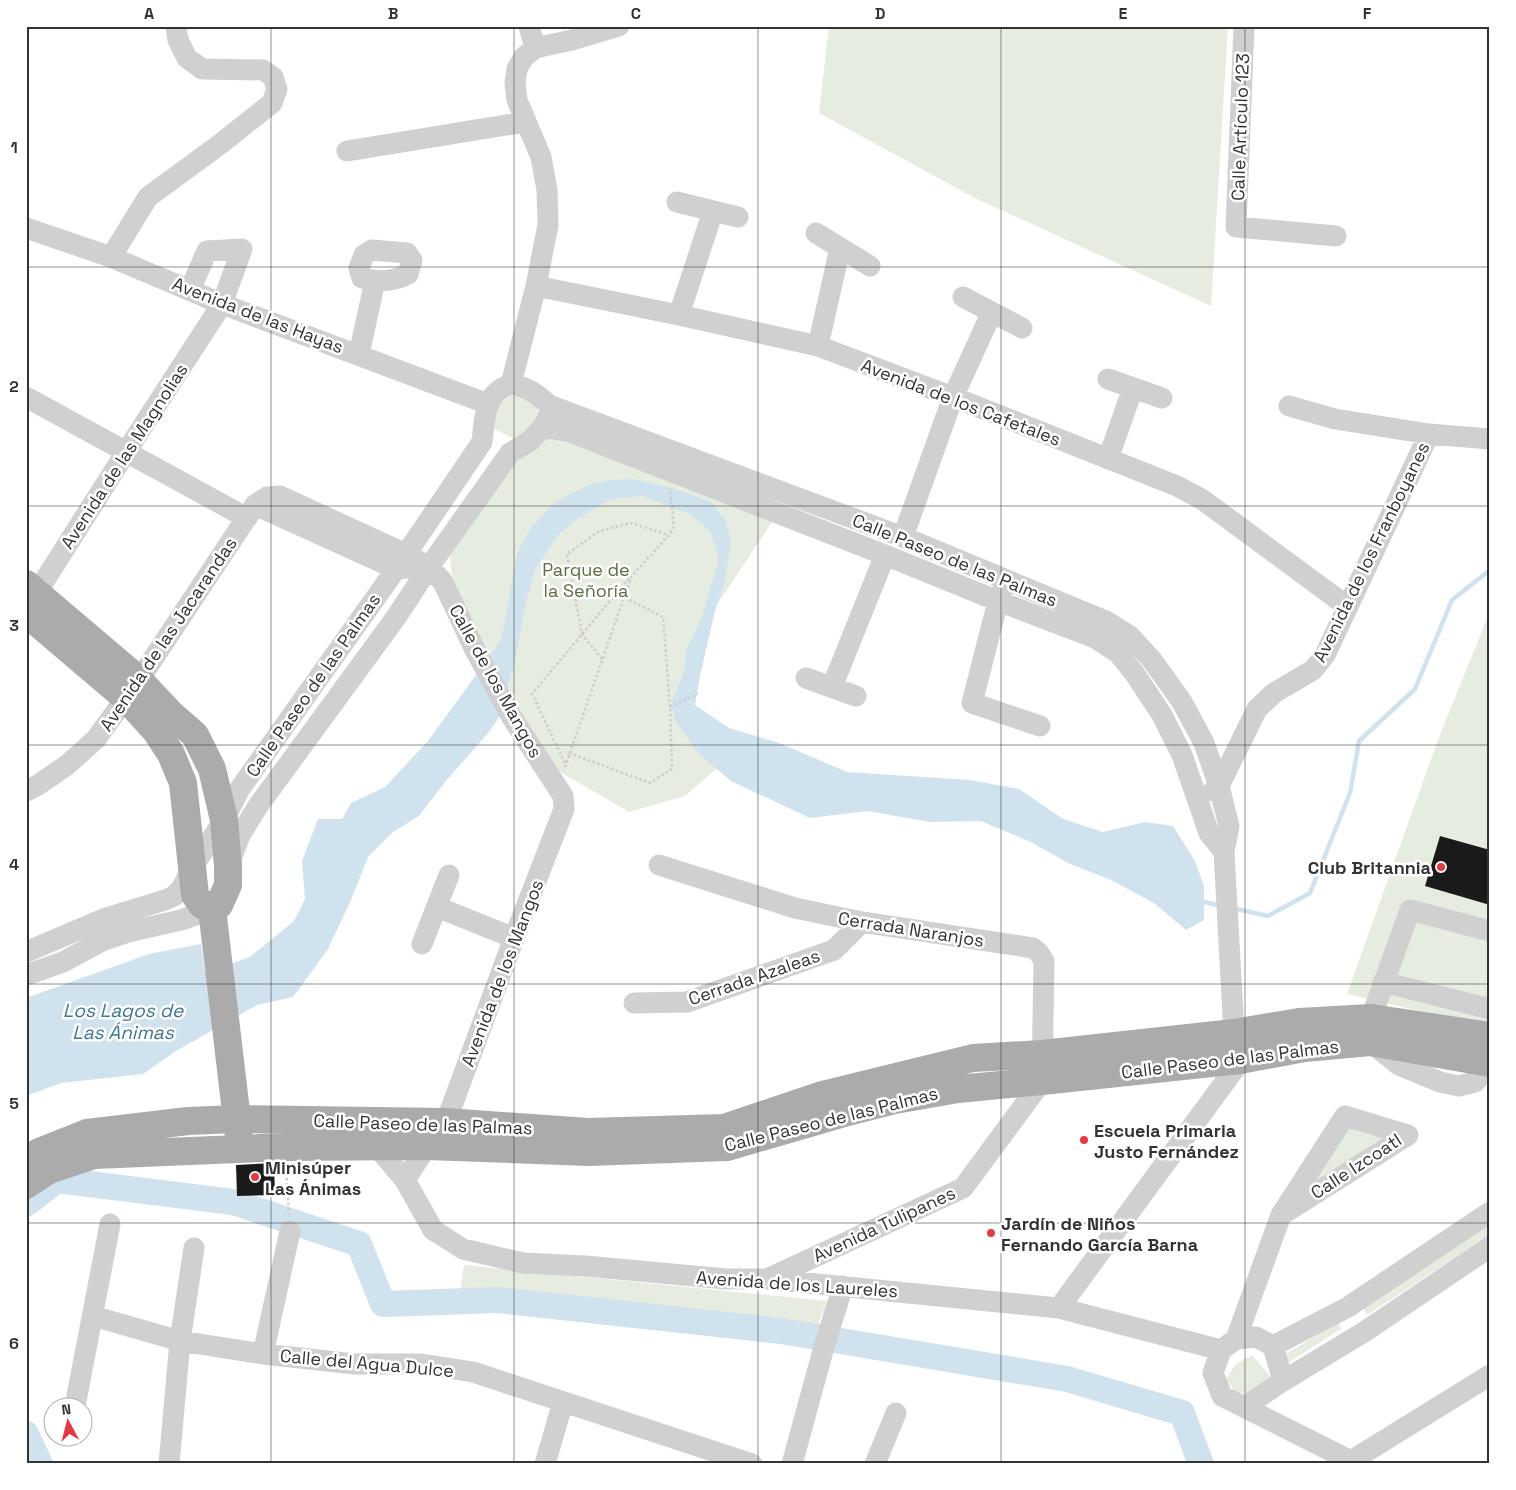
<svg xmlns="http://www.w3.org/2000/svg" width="1516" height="1490" font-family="'Space Grotesk',sans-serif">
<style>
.green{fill:#e6ecdf}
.water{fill:#cfe2ee}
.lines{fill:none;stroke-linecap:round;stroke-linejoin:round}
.stream{stroke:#cfe2ee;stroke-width:4.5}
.river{stroke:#cfe2ee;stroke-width:26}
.building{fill:#1a1a1a}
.path{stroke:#cdcdcd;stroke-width:2.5;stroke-dasharray:2.5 2.5;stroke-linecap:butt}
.minor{stroke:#d0d0d0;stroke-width:21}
.major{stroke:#ababab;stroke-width:28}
.grid{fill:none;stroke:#333;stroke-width:1;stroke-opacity:0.55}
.poi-dot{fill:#e63946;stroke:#fff;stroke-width:2}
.labels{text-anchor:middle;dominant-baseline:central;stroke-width:5;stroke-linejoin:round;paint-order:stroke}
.street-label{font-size:18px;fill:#333;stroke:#fff}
.park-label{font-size:18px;fill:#56703f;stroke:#fff}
.poi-label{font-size:18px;font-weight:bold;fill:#333;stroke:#fff;text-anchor:start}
.water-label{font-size:19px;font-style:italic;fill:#3f7597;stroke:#fff}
.neatline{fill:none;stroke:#333;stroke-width:2}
.grid-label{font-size:16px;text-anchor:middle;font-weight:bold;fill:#333}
</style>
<rect width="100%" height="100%" fill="#fff"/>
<path class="green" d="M829,26H1228L1211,306L975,198L819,113Z
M511,396H523L534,401L538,411L533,424L517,440L492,428L497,405Z
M545,435L680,480L776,516L686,651L684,671L673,697L671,706L699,754L717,768L685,796L629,812L555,769L479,642L452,575L449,550L522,454Z
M1490,611V1028L1347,994L1438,740Z
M1351,1122L1389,1135L1304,1191Z
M1490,1221V1235L1367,1315L1361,1305Z
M464,1265L827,1301L816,1330L460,1292Z
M1338,1323L1341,1329L1286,1364L1282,1356Z
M1252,1355L1270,1376C1259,1393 1255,1395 1236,1393L1226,1379L1235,1365Z"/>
<path class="water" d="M634,479L676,489L711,502L725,520L731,541L725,580L715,611L700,676L695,705L729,728L779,743L847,772L969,780L1019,789L1063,819L1103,832L1145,822L1173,826L1195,861L1204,886V920L1186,930L1154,903L1109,879L1070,864L1031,842L981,821L931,822L867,811L810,818L731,781L699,754L676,722L671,706L673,697L684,671L686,651L702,617L719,559L710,531L688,513L642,496L612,499L578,518L558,535L536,568L527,598L514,665L499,717L489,732L445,782L419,816L393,832L368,857L351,900L328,949L293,997L257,1005L176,1051L143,1074L61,1083L26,1096V998L149,954L201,944L205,973L250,957L294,921L305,899L302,861L318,819H342L351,803L385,787L428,741L500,642C508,616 510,590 515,563C524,524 559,494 596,483C608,479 622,480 634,479Z"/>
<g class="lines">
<path class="stream" d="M1204,902L1222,906
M1232,908L1268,916L1310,893L1350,793L1359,741L1415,689L1452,600L1490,570"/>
<path class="river" d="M26,1204L57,1180L233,1202L359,1244L383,1304L498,1300L781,1331L1067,1379L1182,1413L1201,1464
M26,1434L40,1464"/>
</g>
<path class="building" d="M1440,836L1490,850V905L1425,886Z
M274,1163L275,1195L237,1196L236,1165Z"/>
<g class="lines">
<path class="path" d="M602,659L582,634L567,554L599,531L631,523L669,535
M670,707L698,694
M569,753L650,783L672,769L670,707L663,617L624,597
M565,763L532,694L629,578
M565,767L631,577L669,535L674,526L670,490
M286,1168L289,1215"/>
<path class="minor" d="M529,26L535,48
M1244,26L1236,227L1336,236
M347,151L525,122
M677,202L738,217
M26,228L111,257L222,304L488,404
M816,233L870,266
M372,250L407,253L412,260L408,274C393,282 377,282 362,278L359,268L364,255Z
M111,257L148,197L219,145L272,103L277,89L273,77L263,70L202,69L187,58L178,40L176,26
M536,286L679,315L818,346L953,397L1177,486L1203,500L1348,607
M963,297L1022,328
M679,315L713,211
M818,346L840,248
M359,354L375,281
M1108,379L1162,398
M511,384L536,286L548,225L547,190L541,157L517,100L515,83L517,69L524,57L535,48L572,40L619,26
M26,397L247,518
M1289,406L1335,419L1429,434L1490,439
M543,427L570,432L885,555L998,601L1095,638L1118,653L1135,674L1162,715L1182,755L1209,833L1224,852
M1108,459L1133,388
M255,505L396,569L409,568
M903,537L953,397L992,312
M1003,589L998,601L972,703L1040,726
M29,605L126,452L222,304L242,249L207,251L190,290
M806,678L856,696
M832,687L885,555
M26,791L38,785L67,765L96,739L139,680L255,505L267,497L280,496L406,554L429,567L443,582L475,650L511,716L563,796L564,809L514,938L446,1122L427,1146L405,1180
M1213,791L1219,786L1257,709L1274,693L1313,670L1325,655L1429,434
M229,864L240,835L258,806L397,616L429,567L510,453L530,441L543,427L548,416
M659,865L795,908L862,922L1033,948L1039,953L1044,961L1042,1081L963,1188L767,1279
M437,907L514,938
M1490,931L1410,910L1371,1018L1370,1042L1399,1065L1440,1082L1459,1086L1475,1082L1490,1066
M422,944L449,875
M26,952L106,918L165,900L174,896L181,889L192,868L224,820L239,790L396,569L482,442C484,426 484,403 497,392C501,388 507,386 511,384C528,387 537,394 549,405L903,537L1108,622L1130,636L1152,660L1182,702L1204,743L1219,786L1229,826L1224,852L1234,1033
M26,975L63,962L102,941L128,932L181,920L212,909
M1383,982L1490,1009
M634,1003L687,1002L834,950L862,922
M376,1146L405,1180L433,1230L463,1249L523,1263L585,1266L726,1279H767L1059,1308L1221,1350
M1059,1308L1247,1052
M93,1316L180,1341L263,1354L355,1364H422L473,1372L752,1464
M1236,1339L1281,1215L1345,1116L1408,1135L1281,1215
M1273,1346L1348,1307L1490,1212
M263,1354L290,1231
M1283,1381L1273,1346L1256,1337L1236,1339L1221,1350L1213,1373L1222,1396L1357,1464
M76,1401L110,1224
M1244,1407L1283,1381L1364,1332L1490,1247
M1351,1461L1490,1375
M169,1464L180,1341L194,1248
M545,1464L563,1402
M792,1464L824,1347L843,1286
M875,1464L896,1413"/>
<path class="major" d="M26,584L139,680L171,714L195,735L212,769L224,820L228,866V885L219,905L212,909
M26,613L126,698L156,731L171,754L183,783L195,895L202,905L212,909
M212,909L239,1137
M26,1160L39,1152L87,1133L188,1121L235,1119L446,1122L588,1132L724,1128L822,1095L973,1058L1042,1054L1234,1033L1299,1022L1371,1018L1490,1036
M26,1185L49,1170L94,1155L284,1147L427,1146L589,1152L727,1147L844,1113L895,1100L958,1089L1042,1081L1240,1060L1305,1048L1370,1042L1490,1063"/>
</g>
<path class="grid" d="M271,26V1464M514,26V1464M758,26V1464M1001,26V1464M1245,26V1464M26,267H1490M26,506H1490M26,745H1490M26,984H1490M26,1223H1490"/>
<g class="poi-dot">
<circle cx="1441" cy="867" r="5"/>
<circle cx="1084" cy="1140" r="5"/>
<circle cx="255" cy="1177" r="5"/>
<circle cx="991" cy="1233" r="5"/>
</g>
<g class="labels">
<g class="street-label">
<text transform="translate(1240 127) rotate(-88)">Calle Artículo 123</text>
<text transform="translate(258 315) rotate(21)">Avenida de las Hayas</text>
<text transform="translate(961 402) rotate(21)">Avenida de los Cafetales</text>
<text transform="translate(124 456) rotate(-57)">Avenida de las Magnolias</text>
<text transform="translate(1371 552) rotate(-64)">Avenida de los Franboyanes</text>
<text transform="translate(955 560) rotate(22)">Calle Paseo de las Palmas</text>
<text transform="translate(168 634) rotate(-56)">Avenida de las Jacarandas</text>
<text transform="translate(496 681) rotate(61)">Calle de los Mangos</text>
<text transform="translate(313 685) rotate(-55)">Calle Paseo de las Palmas</text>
<text transform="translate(911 929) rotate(9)">Cerrada Naranjos</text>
<text transform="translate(502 973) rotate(-69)">Avenida de los Mangos</text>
<text transform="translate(754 977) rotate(-19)">Cerrada Azaleas</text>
<text transform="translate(1230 1059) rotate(-7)">Calle Paseo de las Palmas</text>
<text transform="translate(831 1119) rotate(-14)">Calle Paseo de las Palmas</text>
<text transform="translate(423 1124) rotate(2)">Calle Paseo de las Palmas</text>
<text transform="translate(1356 1166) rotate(-33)">Calle Izcoatl</text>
<text transform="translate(884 1224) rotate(-25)">Avenida Tulipanes</text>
<text transform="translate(797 1284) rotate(4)">Avenida de los Laureles</text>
<text transform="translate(367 1363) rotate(5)">Calle del Agua Dulce</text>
</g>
<g class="park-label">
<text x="586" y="569">Parque de<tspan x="586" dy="21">la Señoría</tspan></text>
</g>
<g class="poi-label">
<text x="1431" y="867" text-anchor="end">Club Britannia</text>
<text x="1094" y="1130">Escuela Primaria<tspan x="1094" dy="21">Justo Fernández</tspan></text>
<text x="265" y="1167">Minisúper<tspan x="265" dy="21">Las Ánimas</tspan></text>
<text x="1001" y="1223">Jardín de Niños<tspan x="1001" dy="21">Fernando García Barna</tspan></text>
</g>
<g class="water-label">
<text x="123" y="1010">Los Lagos de<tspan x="123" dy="22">Las Ánimas</tspan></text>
</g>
</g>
<rect width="1516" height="1490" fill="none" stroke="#ffffff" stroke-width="55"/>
<g transform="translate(68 1422) rotate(353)"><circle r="24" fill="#ffffff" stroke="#adadad"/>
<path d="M0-4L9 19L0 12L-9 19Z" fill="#e63946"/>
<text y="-8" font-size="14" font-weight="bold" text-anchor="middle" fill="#333333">N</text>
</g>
<rect x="28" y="28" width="1460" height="1434" class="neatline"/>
<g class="grid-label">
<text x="149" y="19">A</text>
<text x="393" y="19">B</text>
<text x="636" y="19">C</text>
<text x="880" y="19">D</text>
<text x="1123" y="19">E</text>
<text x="1367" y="19">F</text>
<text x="14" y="153">1</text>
<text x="14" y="392">2</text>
<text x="14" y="631">3</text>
<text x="14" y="870">4</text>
<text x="14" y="1109">5</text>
<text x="14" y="1349">6</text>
</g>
</svg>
